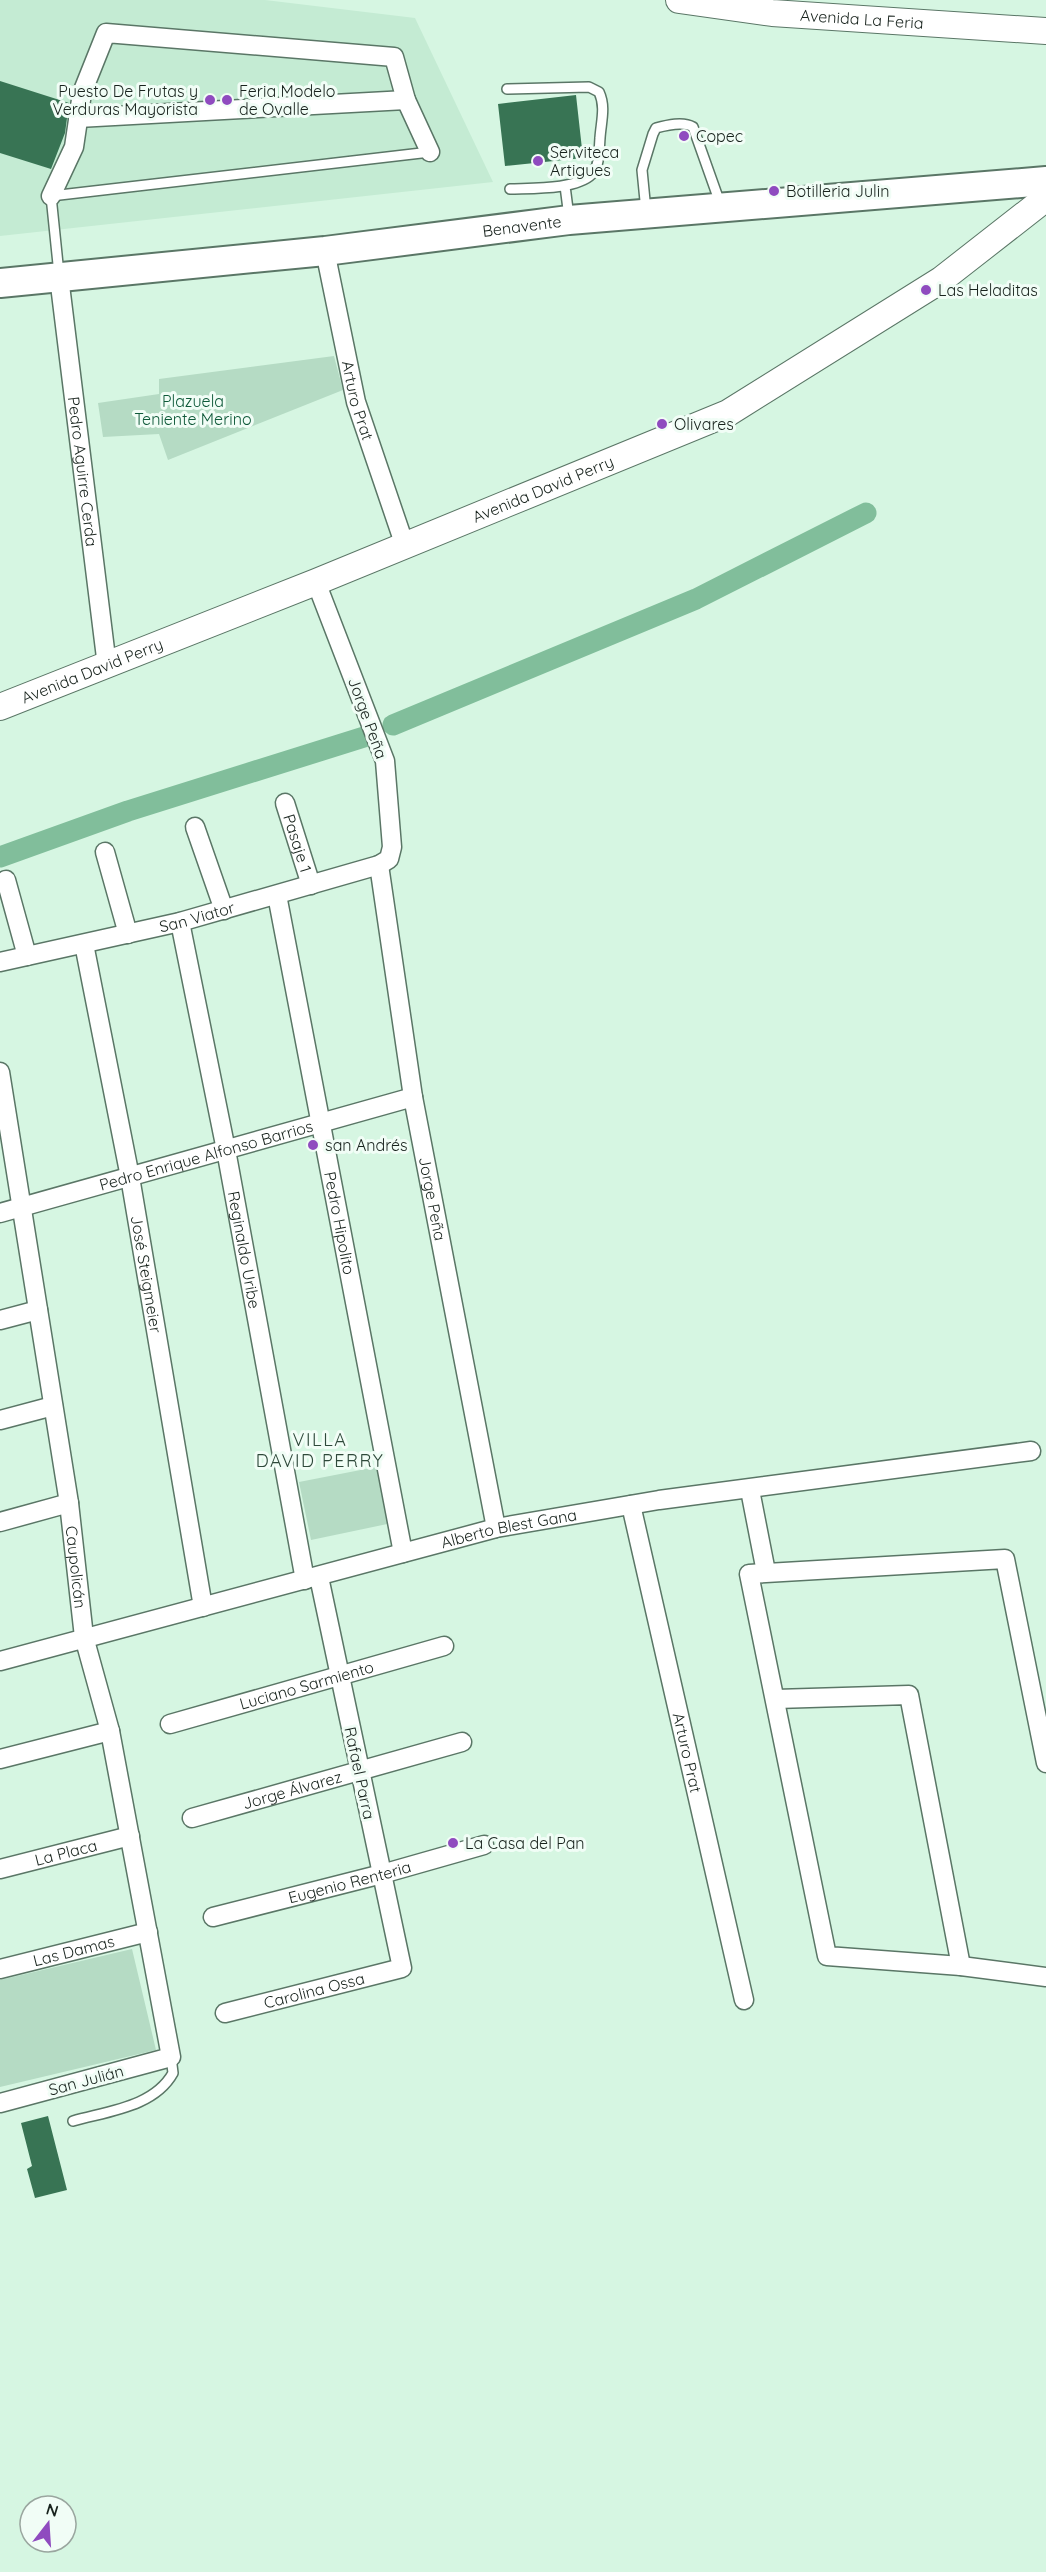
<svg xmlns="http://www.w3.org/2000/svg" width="1046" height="2572" font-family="Quicksand,sans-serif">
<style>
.built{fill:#c4ebd3}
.green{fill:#b5dbc4}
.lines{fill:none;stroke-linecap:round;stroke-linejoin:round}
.canal{stroke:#81be9b;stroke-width:21}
.building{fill:#387454}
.service-casing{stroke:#5a7666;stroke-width:12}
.minor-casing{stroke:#5a7666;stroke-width:21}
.secondary-casing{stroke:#5a7666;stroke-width:28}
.primary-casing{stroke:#5a7666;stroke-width:32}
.service{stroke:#fff;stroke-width:9}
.minor{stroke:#fff;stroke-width:18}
.secondary{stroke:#fff;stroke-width:26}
.primary{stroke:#fff;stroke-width:28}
.poi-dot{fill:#8f4bbf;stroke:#f1fdf6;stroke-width:2}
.labels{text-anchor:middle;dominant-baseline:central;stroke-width:6;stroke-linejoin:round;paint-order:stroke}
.street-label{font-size:16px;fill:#18231d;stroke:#f1fdf6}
.poi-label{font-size:16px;fill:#18231d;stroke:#f1fdf6;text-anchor:start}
.park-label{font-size:16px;fill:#0e5939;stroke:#f1fdf6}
.neighbourhood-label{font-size:18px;letter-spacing:1.5px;fill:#2e493a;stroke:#f1fdf6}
</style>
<rect width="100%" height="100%" fill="#d6f6e2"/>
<path class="built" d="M0,0H265L415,18L493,182L0,236Z"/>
<path class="green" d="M334,356L343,390L168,460L159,434L103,437L98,403L159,394V379Z
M381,1466L392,1523L311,1540L299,1482Z
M132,1949L156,2050L0,2087V1980Z"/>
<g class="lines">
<path class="canal" d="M393,725L696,599L866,513
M0,857L128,811L364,737"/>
</g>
<path class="building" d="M0,81L69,103L65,133L51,169L0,153Z
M576,95L583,158L505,166L498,104Z
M48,2116L67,2190L35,2198L27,2169L32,2166L21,2123Z"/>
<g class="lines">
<g class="service-casing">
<path id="service" d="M507,89L589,87L599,92C606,107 601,122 600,138C599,149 600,166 592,174C576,190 531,188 510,189
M565,186L569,217
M646,211L642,170L653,134L656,128C667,125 683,121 693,127L720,203
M59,274L51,196L430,152
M73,2121C108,2111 154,2107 173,2073L171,2057"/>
</g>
<g class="minor-casing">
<g id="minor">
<path d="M78,118L406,100"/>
<path d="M51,196L74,147L82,93L106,33L394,57L406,100L430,152"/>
<path id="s1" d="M325,251L356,402L405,546"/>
<path id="s2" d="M59,277L107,666"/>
<path id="s3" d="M285,803L311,885"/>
<path d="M195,827L224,910"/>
<path d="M105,852L128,934"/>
<path id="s4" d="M379,865L413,1097L496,1528"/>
<path d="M6,880L27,956"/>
<path id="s5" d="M277,895L403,1553"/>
<path id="s6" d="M180,922L226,1150L305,1580"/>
<path id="s7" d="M84,944L130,1177L203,1607"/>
<path id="s8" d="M0,962L180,922L379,865L389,859L392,847L385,761L316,582"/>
<path id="s9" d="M0,1072L69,1503L84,1637L110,1731L171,2057L0,2103"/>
<path id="s10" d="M0,1213L413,1097"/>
<path d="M0,1320L38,1310"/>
<path d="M0,1420L53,1406"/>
<path d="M750,1490L766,1572"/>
<path id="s11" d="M631,1505L744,2000"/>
<path d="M0,1522L69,1503"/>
<path id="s12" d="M0,1661L496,1528L659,1500L1031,1451"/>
<path d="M776,1699L909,1695L961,1966"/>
<path id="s13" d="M170,1724L444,1646"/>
<path d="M0,1759L110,1731"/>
<path d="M1046,1763L1005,1559L749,1574L827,1956L961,1966L1046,1977"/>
<path id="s14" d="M192,1818L462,1742"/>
<path id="s15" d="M0,1869L130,1836"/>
<path id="s16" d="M213,1917L382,1874L484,1845"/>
<path id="s17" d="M0,1969L148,1932"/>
<path id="s18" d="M225,2013L402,1968L319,1577"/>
</g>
</g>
<g class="secondary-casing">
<g id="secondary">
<path id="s19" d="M679,0L772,13L1046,31"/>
<path id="s20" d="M0,707L316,582L728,413L941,280L1046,198"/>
</g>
</g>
<g class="primary-casing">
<g id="primary">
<path id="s21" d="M0,283L325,251L569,220L1046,181"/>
</g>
</g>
<use href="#service" class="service"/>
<use href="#minor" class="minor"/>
<use href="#secondary" class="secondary"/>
<use href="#primary" class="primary"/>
</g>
<g class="poi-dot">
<circle cx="210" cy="100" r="6"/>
<circle cx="227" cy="100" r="6"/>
<circle cx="684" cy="136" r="6"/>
<circle cx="538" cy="161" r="6"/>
<circle cx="774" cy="191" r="6"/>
<circle cx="926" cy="290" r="6"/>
<circle cx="662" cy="424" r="6"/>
<circle cx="313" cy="1145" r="6"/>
<circle cx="453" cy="1843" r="6"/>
</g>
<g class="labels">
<g class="street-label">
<text stroke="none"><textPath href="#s19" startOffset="184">Avenida La Feria</textPath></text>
<text stroke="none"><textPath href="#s21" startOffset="525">Benavente</textPath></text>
<text stroke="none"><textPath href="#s1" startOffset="153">Arturo Prat</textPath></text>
<text stroke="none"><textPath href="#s2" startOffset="196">Pedro Aguirre Cerda</textPath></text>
<text stroke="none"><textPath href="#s20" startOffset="585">Avenida David Perry</textPath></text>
<text stroke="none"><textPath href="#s20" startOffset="99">Avenida David Perry</textPath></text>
<text transform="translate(368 718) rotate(70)">Jorge Peña</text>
<text stroke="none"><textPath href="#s3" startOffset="42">Pasaje 1</textPath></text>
<text stroke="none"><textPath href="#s8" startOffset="202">San Viator</textPath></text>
<text stroke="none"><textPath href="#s10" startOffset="214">Pedro Enrique Alfonso Barrios</textPath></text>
<text stroke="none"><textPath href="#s4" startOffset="338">Jorge Peña</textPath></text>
<text stroke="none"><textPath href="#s5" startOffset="334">Pedro Hipolito</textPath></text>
<text stroke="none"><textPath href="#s6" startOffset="334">Reginaldo Uribe</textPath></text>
<text stroke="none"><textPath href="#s7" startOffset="336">José Steigmeier</textPath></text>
<text stroke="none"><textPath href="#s12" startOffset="526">Alberto Blest Gana</textPath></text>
<text stroke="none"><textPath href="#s9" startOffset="501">Caupolicán</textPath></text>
<text stroke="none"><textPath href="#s13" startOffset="142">Luciano Sarmiento</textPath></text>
<text stroke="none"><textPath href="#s11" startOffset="254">Arturo Prat</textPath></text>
<text transform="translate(360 1773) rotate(78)">Rafael Parra</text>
<text stroke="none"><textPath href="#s14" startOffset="104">Jorge Álvarez</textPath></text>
<text stroke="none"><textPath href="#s15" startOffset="68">La Placa</textPath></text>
<text stroke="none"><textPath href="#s16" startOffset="141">Eugenio Renteria</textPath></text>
<text stroke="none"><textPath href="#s17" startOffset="76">Las Damas</textPath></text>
<text stroke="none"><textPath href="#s18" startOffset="92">Carolina Ossa</textPath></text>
<text transform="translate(86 2080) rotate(-15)">San Julián</text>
</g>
<g class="poi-label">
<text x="198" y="91" text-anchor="end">Puesto De Frutas y<tspan x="198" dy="18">Verduras Mayorista</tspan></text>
<text x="239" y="91">Feria Modelo<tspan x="239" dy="18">de Ovalle</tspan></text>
<text x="696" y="136">Copec</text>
<text x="550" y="152">Serviteca<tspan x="550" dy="18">Artigues</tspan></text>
<text x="786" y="191">Botilleria Julin</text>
<text x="938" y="290">Las Heladitas</text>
<text x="674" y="424">Olivares</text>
<text x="325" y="1145">san Andrés</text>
<text x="465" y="1843">La Casa del Pan</text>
</g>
<g class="park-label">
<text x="193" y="401">Plazuela<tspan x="193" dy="18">Teniente Merino</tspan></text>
</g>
<g class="neighbourhood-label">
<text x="320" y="1439">VILLA<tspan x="320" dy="21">DAVID PERRY</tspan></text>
</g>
</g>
<g transform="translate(48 2524) rotate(17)"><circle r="28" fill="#f1fdf6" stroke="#9aa69f" stroke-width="1.5"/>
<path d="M0-4.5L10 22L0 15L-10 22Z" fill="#8f4bbf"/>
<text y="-9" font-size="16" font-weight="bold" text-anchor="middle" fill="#18231d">N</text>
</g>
</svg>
